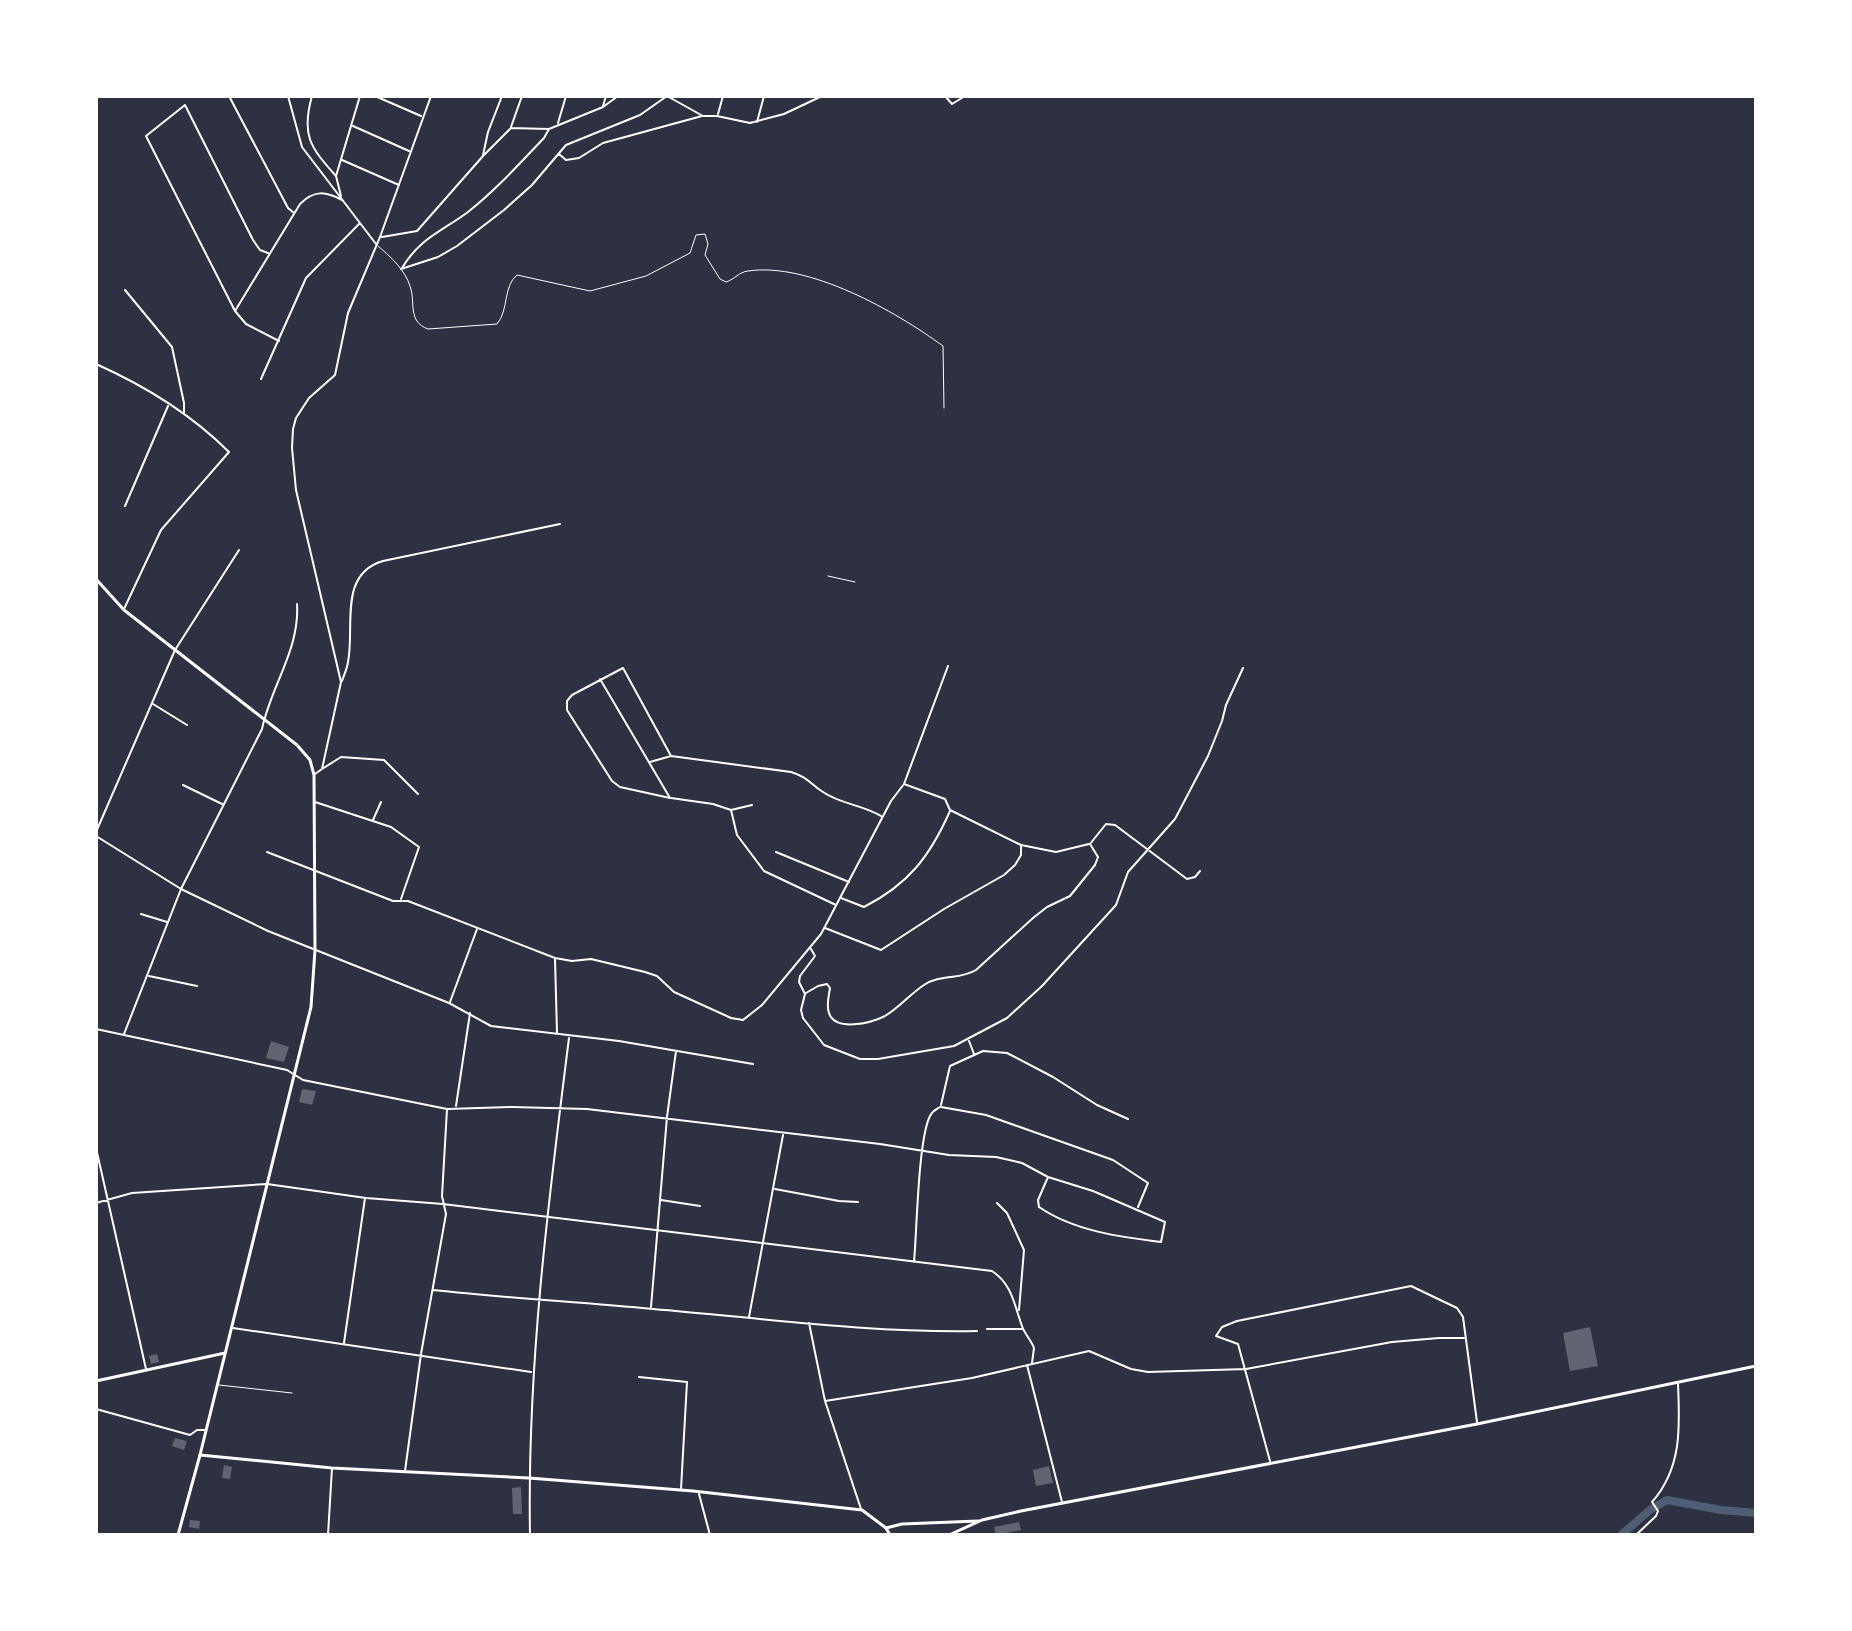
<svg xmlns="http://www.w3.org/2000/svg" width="1852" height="1631" font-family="Raleway,sans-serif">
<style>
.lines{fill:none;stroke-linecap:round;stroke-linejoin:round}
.river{stroke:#4f5d75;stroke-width:8}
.building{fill:#626471}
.path{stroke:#fff;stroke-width:1}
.service{stroke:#fff;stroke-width:1}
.pedestrian{stroke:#fff;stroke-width:2}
.minor{stroke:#fff;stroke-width:2}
.tertiary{stroke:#fff;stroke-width:3}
.secondary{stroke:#fff;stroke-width:3}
</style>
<rect width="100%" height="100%" fill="#2d3142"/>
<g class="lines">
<path class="river" d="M1621,1535L1650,1510L1667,1500L1721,1510L1756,1513"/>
</g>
<path class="building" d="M271,1041L289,1047L284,1062L266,1058Z
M302,1089L316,1091L312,1105L299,1102Z
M1590,1327L1598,1366L1570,1371L1563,1333Z
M157,1354L159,1362L151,1364L149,1356Z
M175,1438L187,1441L184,1450L172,1446Z
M224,1465L232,1467L230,1479L222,1478Z
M1049,1466L1053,1483L1036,1486L1033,1470Z
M521,1487L522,1514H513L512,1488Z
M190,1520L200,1521L199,1529L189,1527Z
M1019,1522L1021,1530L996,1535L994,1527Z"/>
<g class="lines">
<path class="path" d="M828,576L855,582"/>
<path class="service" d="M378,246C391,257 405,270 410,286C416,303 407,321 428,329L497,324C509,310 503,286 517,275L590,291L646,276L690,253L696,235L705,234L708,244L705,255L720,279L726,282C735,279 739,272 748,271C809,262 895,311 943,346L944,408
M219,1385L292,1393"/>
<path class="pedestrian" d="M153,704L187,725
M183,785L222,804
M373,820L381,802
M141,914L167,922
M149,976L197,986"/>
<path class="minor" d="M229,96L288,208L294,213
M288,96L302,147L376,244
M312,96C301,135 310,147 336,176
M375,96L421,116
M945,96L952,104L965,96
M603,106L606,96
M718,114L723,96
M757,122L764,96
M558,123L566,96
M353,126L409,151
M511,127L522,96
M559,154L566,160L579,158L603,143L702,116
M483,155L488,132L502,96
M342,160L399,185
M341,196L336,176L360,96
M382,237L417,231L483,156L511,128L549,129L603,107L618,96
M268,253L260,250L253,240L185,105L146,136L235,311L246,324L279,341
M402,268C420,238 441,232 468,212C496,190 520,163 544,138L549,129
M401,269L438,257L457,246L504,210L532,185L566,145L640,115L667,96L703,116H717L750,123L784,114L822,96
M125,290L172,347L184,403V414
M235,311L300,204C314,190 325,191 342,200
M96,364C143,385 192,415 229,452L161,530L124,609
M261,379L306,278L360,223
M125,506L168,406
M600,679L670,798L620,787L612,781L567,710V701L572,695L623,668L671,756
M342,681C344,675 347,669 348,662C355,627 338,574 383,561L560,524
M650,762L671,756L791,772C808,777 810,784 823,792C840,804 863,805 881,816
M322,769L341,757L384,760L418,794
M315,774L322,769L341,682L296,490L292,448L293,429L296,418L309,398L335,375L348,313L380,237L431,96
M904,784L945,799L950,810L1021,845L1056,852L1089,844
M671,798L713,804L731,810L752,805
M315,802L391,827L419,847L401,899
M731,810L737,835L764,871L836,905
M96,832L175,650L239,550
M96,836L181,889L268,931L449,1003L491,1026L619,1041L753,1064
M267,852L393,901H408L555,958L572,961L591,959L645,972L657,976L674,992L731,1018L743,1020L762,1005L821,934L891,801L904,784L948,666
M776,852L849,882
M841,898L864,907C909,884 930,856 950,811
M825,928L881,950L944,909L1004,875L1015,865L1021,855V845
M811,949L815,956L800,976L799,982L805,994L801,1010L803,1018L824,1045L860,1059H878L954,1046L1007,1018L1042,986L1116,905L1128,872L1175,819L1208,756L1222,721L1226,705L1243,668
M555,959L557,1033
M806,993L818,986L827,984L830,988C829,995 826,1005 829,1013C835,1032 871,1023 885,1016C899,1008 910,994 924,985C940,974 960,980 976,970L1033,918L1047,907L1070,896L1095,865L1098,857L1090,844L1106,824L1115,825L1187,879L1195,877L1200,871
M450,1002L477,929
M96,1029L287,1070L303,1080L447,1109L512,1107L587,1109L880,1144L949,1155L996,1157L1022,1163L1048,1177L1093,1191L1165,1222L1161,1242C1120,1237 1074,1231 1039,1207L1038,1200L1048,1177
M124,1034L181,889L262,729C271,686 300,649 297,604
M969,1041L974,1054
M941,1105L950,1066L983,1051L1007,1053L1053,1077L1097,1105L1128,1119
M456,1106L470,1013
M941,1107L986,1115L1113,1160L1148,1183L1138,1207
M96,1148L146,1369
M775,1189L839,1201L858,1202
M661,1200L700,1206
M96,1203L132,1193L267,1184L366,1198L443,1204L992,1271C1012,1284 1014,1304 1022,1326C1024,1333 1031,1340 1034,1348L1032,1363
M997,1203L1007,1213L1024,1250L1019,1310
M914,1262C917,1230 918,1140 930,1116C933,1110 935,1110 940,1107
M433,1290C507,1298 580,1302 653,1309C761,1318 869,1333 977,1331
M651,1307L667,1117L676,1051
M749,1317L783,1135
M809,1323L825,1401L861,1509
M233,1328L531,1372
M987,1329H1022
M344,1343L365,1198
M1027,1365L1062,1502
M639,1377L687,1382L681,1489
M825,1401L972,1378L1089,1351L1131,1369L1148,1372L1246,1369L1392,1342L1439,1338H1466
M96,1409L190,1435L197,1430H205
M1270,1461L1238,1344L1216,1336L1222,1327L1237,1321L1411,1286L1457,1308L1463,1317L1477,1422
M405,1471L421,1354L446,1214L442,1196L447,1109
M699,1494L710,1535
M328,1535L332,1468
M530,1535C527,1368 548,1204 569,1038
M1636,1535L1656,1516L1658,1511L1652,1502C1682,1468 1680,1427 1678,1384"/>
<path class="tertiary" d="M96,1381L225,1353
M886,1528L902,1524L978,1521
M178,1535L200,1455
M949,1535L982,1520L1021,1511L1477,1424L1756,1366"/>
<path class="secondary" d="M96,579L124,610L297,745L310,760L314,775L315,950L311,1007L200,1455L332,1468L529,1478L693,1491L862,1510L886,1528L890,1535"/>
</g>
<rect width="1852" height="1631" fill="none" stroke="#ffffff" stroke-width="196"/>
</svg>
